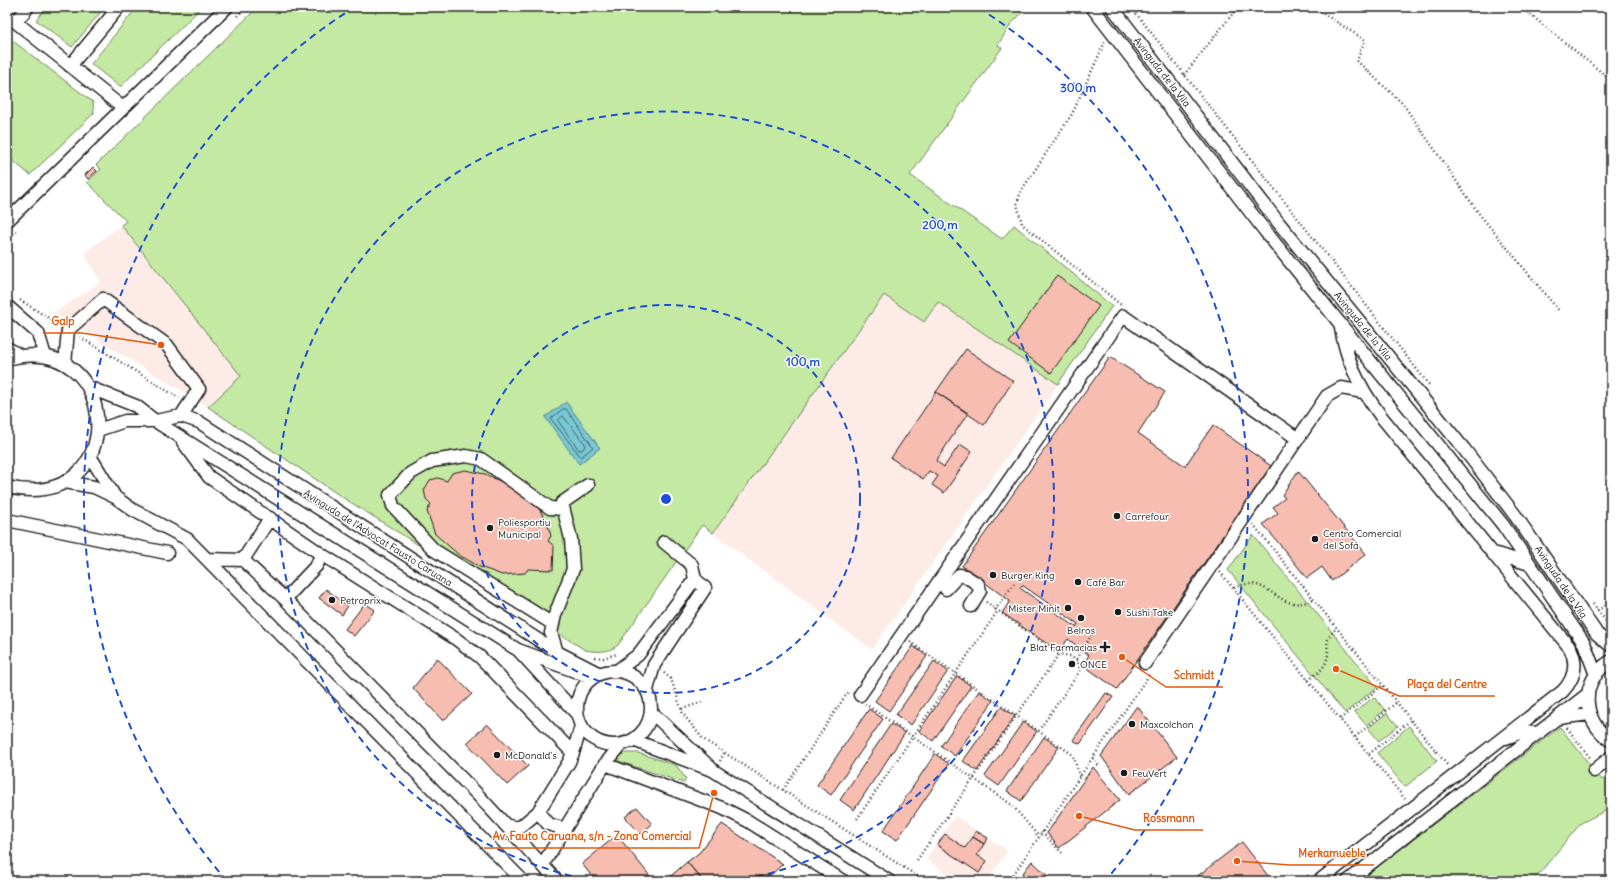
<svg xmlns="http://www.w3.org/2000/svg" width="1618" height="888" font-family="Delius,sans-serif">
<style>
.built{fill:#fdebe8}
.green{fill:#c4e9a3;stroke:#708260}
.water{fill:#78c7d3;stroke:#53838a}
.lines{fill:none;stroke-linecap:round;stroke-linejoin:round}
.shore{stroke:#416065;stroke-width:1}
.building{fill:#f8bdb1;stroke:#1c1c1c;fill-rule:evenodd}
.minor-casing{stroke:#1c1c1c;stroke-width:15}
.path{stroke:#1c1c1c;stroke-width:2.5;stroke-dasharray:1 3;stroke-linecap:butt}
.minor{stroke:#fff;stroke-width:12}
.ring{fill:none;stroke:#1d4ed8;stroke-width:2;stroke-dasharray:7 5}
.poi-dot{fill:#1c1c1c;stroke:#fff;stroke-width:1.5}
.labels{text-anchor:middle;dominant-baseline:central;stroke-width:3;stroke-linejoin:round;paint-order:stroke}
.street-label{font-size:10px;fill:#1c1c1c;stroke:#fff}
.poi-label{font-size:10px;fill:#1c1c1c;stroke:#fff;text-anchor:start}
.centre{fill:#1d4ed8;stroke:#fff;stroke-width:2}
.ring-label{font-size:12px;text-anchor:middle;font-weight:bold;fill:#1d4ed8;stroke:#fff;stroke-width:3;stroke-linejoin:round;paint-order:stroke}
.leader{fill:none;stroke:#e8590c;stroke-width:1.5}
.callout-dot{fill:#e8590c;stroke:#fff;stroke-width:1.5}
.callout-label{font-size:11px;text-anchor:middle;font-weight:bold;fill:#e8590c;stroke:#fff;stroke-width:3;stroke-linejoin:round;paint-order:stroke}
</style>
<rect width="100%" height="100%" fill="#fff"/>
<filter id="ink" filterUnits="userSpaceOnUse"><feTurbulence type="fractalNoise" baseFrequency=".025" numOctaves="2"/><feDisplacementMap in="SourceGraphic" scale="8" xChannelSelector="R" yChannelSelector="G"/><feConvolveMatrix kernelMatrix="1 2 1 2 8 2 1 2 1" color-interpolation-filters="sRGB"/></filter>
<g filter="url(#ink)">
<path class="built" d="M121,225L241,376L208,407L54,313L101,282L84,253Z
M884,294L923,322L938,302L1058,384L872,650L713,533Z
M955,816L1008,851L990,876L980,881H958L926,859Z"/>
<path class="green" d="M47,7H105L72,47L36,20Z
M137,7H202L120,87L91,64Z
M258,7H1028L1011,24L998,45L1002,48L910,175L1002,239L1014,225L1112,306L1058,384L938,302L924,322L884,295L713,533L702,525L618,645C608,653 597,652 585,650L339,495L208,407L241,376L121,225L126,221L87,182L101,169L96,165Z
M9,38L93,102L94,113L30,175L7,156V41Z
M1253,535L1377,687L1345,713L1228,570Z
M1374,697L1385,710L1366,725L1355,712Z
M1387,713L1398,726L1379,741L1368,728Z
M1409,726L1437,761L1405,787L1377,753Z
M1560,727L1602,780L1611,773V808L1581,823L1533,881H1359Z
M624,753H638L676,765L686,779L684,783L618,761L619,757Z"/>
<path class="water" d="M566,402L600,448L579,464L545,417Z"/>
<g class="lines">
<path class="shore" d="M563,409H566L593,447L581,457L551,419Z
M563,416L586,445L582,450H579L558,421Z"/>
</g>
<path class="building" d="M93,167L97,171L88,179L85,175Z
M1057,276L1099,306L1051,373L1009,343Z
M966,349L1013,381L984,425L936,392Z
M1110,357L1165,392L1138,433L1185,466L1213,425L1271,466L1117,689L1083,665L1089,655L1068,639L1059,652L1002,613L1010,601L962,566ZM1022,585L1078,624L1076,627L1020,588Z
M936,392L968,413L936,461L944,467L960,444L972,452L944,493L932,485L938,476L929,471L923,479L891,458Z
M465,470L485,474L504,483L524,496L539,509L547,522L551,536L548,541L554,546L553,570L528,569L525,573L502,575L480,567L459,555L435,534L427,511L431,504L426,499L424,490L430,480L438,478L447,481L452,473Z
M1298,471L1366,554L1332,581L1322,567L1307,578L1263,524L1278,513L1273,507L1285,498L1282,495Z
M326,589L348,606L342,615L319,598Z
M365,603L375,610L354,636L345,629Z
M913,646L927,656L889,711L875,701Z
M437,658L472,694L443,721L413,688Z
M934,661L948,671L911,725L896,715Z
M957,676L971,686L933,741L919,731Z
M979,691L993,701L955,756L941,746Z
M1106,693L1113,697L1080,744L1073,740Z
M1137,706L1177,757L1129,794L1101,756Z
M1001,707L1015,716L977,771L963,761Z
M869,709L883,719L831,795L817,785Z
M1023,722L1037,731L999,786L985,776Z
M487,724L528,766L507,785L467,743Z
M891,724L905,733L854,810L840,800Z
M1044,737L1059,747L1021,801L1007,791Z
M935,754L949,764L897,840L883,831Z
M1093,767L1120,800L1059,848L1047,833Z
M637,807L652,824L641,834L625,817Z
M722,824L783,864L764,881H703L687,862L699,853Z
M976,831L988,838L984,844L973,837Z
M945,834L965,848L973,837L984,844L977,855L987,861L979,873L937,845Z
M617,835L654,881H596L582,864Z
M1242,842L1272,881H1191Z
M1032,861L1053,881H1017Z
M687,862L703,881H665Z"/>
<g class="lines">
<g class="minor-casing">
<path id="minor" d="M1092,7L1265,231L1503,525L1584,643L1596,675
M1112,7L1278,222L1464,449L1515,515L1597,634L1611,646
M7,15L123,108
M16,22L28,7
M70,66L119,7
M7,221L227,7
M7,306L38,333L45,356
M7,348L19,355
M7,359C123,328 132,515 7,487
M65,364L68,330L103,299L167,345L199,389L181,416
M88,387L136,406L155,421L518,650L591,677
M98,430L125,421H155L181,416L199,422L557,652L598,673
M183,442L209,477L321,554L456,639L480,657L573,753
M90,456L115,497
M65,482L94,487L115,497L133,510L187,539L523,881
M7,520L167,553
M1493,553L1530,564
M208,559L243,560L285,599L477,794L557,881
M243,560L270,518
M946,589L959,575L965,576L978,584L980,591L971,606
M285,599L317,565L321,554
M553,624L434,550L393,506L390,495L411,473L432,461L466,456L481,459L550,508L563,509
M520,652L576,713
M557,652L551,633L555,615L573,569L571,539L562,503L588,485
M1611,661C1578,681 1582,721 1611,741
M1145,663L1327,396L1341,388L1363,392
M618,670L638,655L695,579
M577 708a37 37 0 1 1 74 0a37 37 0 1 1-74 0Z
M647,690L654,665L705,588L695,579L692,565L664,542
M860,695L1123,316L1298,439
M651,712L714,771L889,881
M1559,718L1589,714
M1506,738L1522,732L1539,733
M633,740L709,769
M605,764L722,808L748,821L843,881
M1594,771L1611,757
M538,812L548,824L565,829
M509,826L519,828L538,812L569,762L573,753L581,726
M543,864L605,764L621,745
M1319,881L1563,691C1575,678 1578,664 1570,648L1380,415C1358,385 1346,360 1340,323
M1348,881L1588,694"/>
</g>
<path class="path" d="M1131,7L1430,386
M1313,7L1365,40L1357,61L1403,104L1480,215L1560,312
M1521,7L1611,80
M237,16L246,7
M1105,42L1072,114L1021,191L1017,204L1022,224L1121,305
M1184,75L1238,7
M7,240L17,231
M20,300L58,324
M80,337L179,398
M1253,524L1448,766
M1220,572L1405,799
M1234,588C1269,570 1279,618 1313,599
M986,602L1059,654L1070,656L1078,661L1080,671L1039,730
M1593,604L1611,628
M995,610L1016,581
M1597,610L1604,607L1611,595
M910,642L1073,755L1080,777
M595,657L603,658L617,654
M1076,659L1093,633
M664,673L671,679L683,714L703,739L925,881
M1308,680C1315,675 1323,670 1326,662C1332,647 1320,642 1337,628
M865,704L1012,805L1039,837
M682,709L702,702
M1340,719L1383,685
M1567,728L1591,759
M1355,737L1397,702
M1369,754L1411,720
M1093,758L1099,766
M720,761L724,753
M783,790L848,692
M857,819L997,612
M1042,832L1063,854
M917,860L1059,654
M997,877L999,881
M1009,881L1149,675
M1301,881L1309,875"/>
<use href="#minor" class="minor"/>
</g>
</g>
<g class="ring">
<circle cx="666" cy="499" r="194"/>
<path d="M595 881A388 388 0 1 1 737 881"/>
<path d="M227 881A582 582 0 0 1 353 8M979 8A582 582 0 0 1 1105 881"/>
</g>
<g class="poi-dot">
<circle cx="1117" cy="516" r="4"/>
<circle cx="490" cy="528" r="4"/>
<circle cx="1315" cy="539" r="4"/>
<circle cx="993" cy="575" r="4"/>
<circle cx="1078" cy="582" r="4"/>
<circle cx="332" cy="600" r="4"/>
<circle cx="1068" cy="608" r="4"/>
<circle cx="1118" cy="612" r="4"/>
<circle cx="1081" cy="618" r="4"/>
<path d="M1103 641h4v4h4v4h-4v4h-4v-4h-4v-4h4z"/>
<circle cx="1072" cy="664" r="4"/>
<circle cx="1132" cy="724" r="4"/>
<circle cx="497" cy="755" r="4"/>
<circle cx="1124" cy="773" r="4"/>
</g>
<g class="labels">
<g class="street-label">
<text transform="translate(1162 72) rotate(52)">Avinguda de la Vila</text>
<text transform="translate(1363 326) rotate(51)">Avinguda de la Vila</text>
<text transform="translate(378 538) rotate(32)">Avinguda de l'Advocat Fausto Caruana</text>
<text transform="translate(1561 582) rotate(56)">Avinguda de la Vila</text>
</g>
<g class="poi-label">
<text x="1125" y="516">Carrefour</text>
<text x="498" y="522">Poliesportiu<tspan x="498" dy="12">Municipal</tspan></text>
<text x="1323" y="533">Centro Comercial<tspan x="1323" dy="12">del Sofá</tspan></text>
<text x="1001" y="575">Burger King</text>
<text x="1086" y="582">Café Bar</text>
<text x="340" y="600">Petroprix</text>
<text x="1060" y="608" text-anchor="end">Mister Minit</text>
<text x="1126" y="612">Sushi Take</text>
<text x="1081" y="630" text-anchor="middle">Belros</text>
<text x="1097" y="647" text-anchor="end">Blat Farmacias</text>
<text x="1080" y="664">ONCE</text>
<text x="1140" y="724">Maxcolchon</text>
<text x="505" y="755">McDonald's</text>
<text x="1132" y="773">FeuVert</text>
</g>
</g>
<circle cx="666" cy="499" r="6" class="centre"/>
<g class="ring-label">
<text x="1078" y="92">300 m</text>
<text x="940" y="229">200 m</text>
<text x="803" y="366">100 m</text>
</g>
<path class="leader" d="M161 345L82 333H43M1122 657L1166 687H1223M1336 669L1399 696H1495M1079 816L1135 830H1203M714 793L699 848H484M1237 861L1290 865H1374"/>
<g class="callout-dot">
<circle cx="161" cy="345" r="4"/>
<circle cx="1122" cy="657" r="4"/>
<circle cx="1336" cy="669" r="4"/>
<circle cx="1079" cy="816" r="4"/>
<circle cx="714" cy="793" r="4"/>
<circle cx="1237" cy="861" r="4"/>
</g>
<g class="callout-label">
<text x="63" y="325">Galp</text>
<text x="1194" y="679">Schmidt</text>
<text x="1447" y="688">Plaça del Centre</text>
<text x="1169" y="822">Rossmann</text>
<text x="592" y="840">Av. Fauto Caruana, s/n - Zona Comercial</text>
<text x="1332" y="857">Merkamueble</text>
</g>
<rect width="1618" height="888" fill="none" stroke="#fff" stroke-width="24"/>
<rect x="12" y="12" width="1594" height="864" fill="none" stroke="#1c1c1c" stroke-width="1.5" filter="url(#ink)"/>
</svg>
